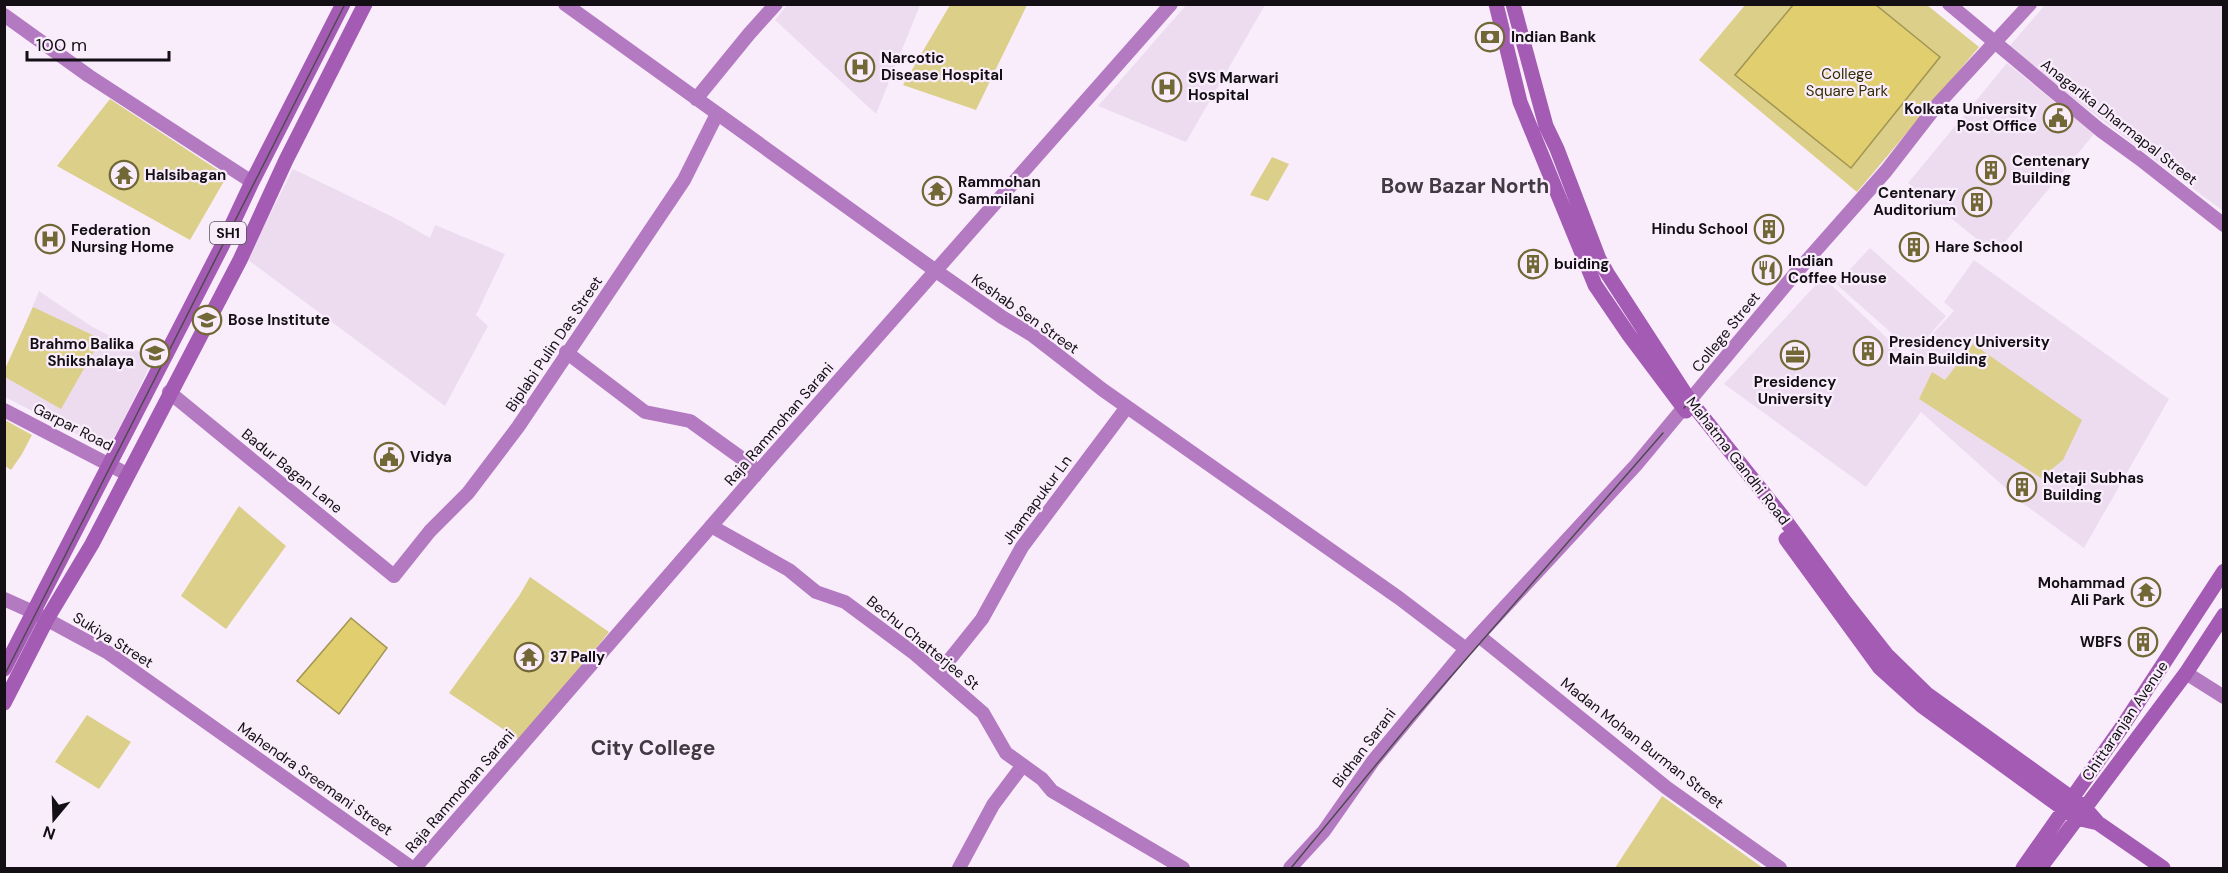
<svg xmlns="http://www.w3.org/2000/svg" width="2228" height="873" font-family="'DM Sans',sans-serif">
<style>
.built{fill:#eddcf0}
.green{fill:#dbcf89}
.water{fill:#e0ce6f;stroke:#a29554;stroke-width:1.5}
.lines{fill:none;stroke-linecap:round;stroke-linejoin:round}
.secondary{stroke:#b47ac1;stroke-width:14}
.primary{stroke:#a45bb4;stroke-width:15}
.tram{stroke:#4f4951;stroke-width:1.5}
.labels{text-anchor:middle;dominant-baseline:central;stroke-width:4.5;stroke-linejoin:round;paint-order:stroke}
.shield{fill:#f9edfc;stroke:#58525a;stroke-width:1.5}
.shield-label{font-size:14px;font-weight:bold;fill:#130f14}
.poi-label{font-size:15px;font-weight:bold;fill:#130f14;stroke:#f9edfc;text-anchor:start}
.park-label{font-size:15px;fill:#352e03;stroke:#f9edfc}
.street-label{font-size:15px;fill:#130f14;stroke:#f9edfc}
.district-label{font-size:21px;font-weight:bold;fill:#423944;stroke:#f9edfc}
</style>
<rect width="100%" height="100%" fill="#f9edfc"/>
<path class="built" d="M788,4L920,5L876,114L775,20Z
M1187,4L1265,5L1186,142L1098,106Z
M2045,5H2223V211L2007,49Z
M2007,63L2094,134L1995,254L1908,183Z
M293,169L395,218L430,238L435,225L505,254L476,315L488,326L445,406L247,259Z
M1870,248L1946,316L1914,353L1836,284Z
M1974,260L2169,399L2084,548L2021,502L1921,412L1866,487L1724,384L1823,277L1909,359L1954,311L1944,302Z
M39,291L91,326L153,359L109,451L5,397L4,377Z"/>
<path class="green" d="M1746,4L1927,5L1979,47L1857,192L1699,60Z
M950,5H1027L976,110L903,85Z
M110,99L227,176L190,240L57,166Z
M1272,157L1289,164L1268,201L1250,195Z
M33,307L101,339L61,409L5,377V369Z
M1973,344L2082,420L2063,460L2041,478L1919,399L1932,372L1945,380Z
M5,420L32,435L22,454L11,470L5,466Z
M239,506L286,546L226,629L181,596Z
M530,577L609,632L521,741L449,693L519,596Z
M87,715L131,742L99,789L55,762Z
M1662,796L1763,868H1615Z"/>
<path class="water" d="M1793,5H1876L1940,57L1851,168L1735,75Z
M351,618L387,648L339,714L297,681Z"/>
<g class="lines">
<path class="secondary" d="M565,4L936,271L1002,317L1032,335L1103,390L1399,598L1466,649
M1949,4L2100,130L2140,159L2224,225
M4,15L89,76L252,182
M696,99L749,34L776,4
M566,352L645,412L690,421L751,465L755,476
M169,392L394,576L430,531L468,493L518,427L684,180L717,114
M4,410L127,474
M711,526L789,570L816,592L845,602L915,654L983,713L1006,753L1042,779L1052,791L1183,868
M4,599L33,612L107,652L412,868
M1479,636L1667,788L1780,868
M2186,673L2224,697
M938,674L982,619L1022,547L1127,407
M415,868L765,464L1171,4
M959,868L993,805L1023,765
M1290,868L1324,831L1373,761L1466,649L1636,465L1794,275L1886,171L1938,104L2030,4"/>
<path class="primary" d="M1496,4L1520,102L1595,285L1629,335L1686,411
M1513,4L1546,126L1557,149L1599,259L1607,273L1690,401L1782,516L1845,602L1886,654L1927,694L2073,799L2084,807L2098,823L2163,868
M1786,539L1880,668L1922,706L2076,818L2098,823
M4,669L222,246L252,182L343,4
M4,703L47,619L92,544L240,260L286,160L365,4
M2023,868L2122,727L2224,571
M2040,868L2186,673L2224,615"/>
<path class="tram" d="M1684,408L1690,401
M4,676L345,4
M1291,868L1413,720L1663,433"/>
</g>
<defs>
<g id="bank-ring" transform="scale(1.5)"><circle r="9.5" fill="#f9edfc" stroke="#726835" stroke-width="1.5"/><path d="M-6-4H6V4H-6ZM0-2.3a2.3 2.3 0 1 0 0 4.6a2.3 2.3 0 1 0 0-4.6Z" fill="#726835"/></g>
<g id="hospital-ring" transform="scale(1.5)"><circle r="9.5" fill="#f9edfc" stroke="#726835" stroke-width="1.5"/><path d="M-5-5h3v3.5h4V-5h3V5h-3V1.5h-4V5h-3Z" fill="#726835"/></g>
<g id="civic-ring" transform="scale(1.5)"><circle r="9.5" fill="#f9edfc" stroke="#726835" stroke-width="1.5"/><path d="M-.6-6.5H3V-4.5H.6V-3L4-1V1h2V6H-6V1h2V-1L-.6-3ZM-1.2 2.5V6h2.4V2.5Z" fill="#726835"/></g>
<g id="building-ring" transform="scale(1.5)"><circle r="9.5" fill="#f9edfc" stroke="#726835" stroke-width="1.5"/><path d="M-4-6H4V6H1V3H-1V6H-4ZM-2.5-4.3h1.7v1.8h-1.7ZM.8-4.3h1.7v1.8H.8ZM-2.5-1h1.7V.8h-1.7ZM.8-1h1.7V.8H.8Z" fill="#726835"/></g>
<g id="temple-ring" transform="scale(1.5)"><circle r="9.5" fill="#f9edfc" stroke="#726835" stroke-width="1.5"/><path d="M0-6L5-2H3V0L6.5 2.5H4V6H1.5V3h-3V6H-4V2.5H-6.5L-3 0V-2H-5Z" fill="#726835"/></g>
<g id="restaurant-ring" transform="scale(1.5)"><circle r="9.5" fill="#f9edfc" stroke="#726835" stroke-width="1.5"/><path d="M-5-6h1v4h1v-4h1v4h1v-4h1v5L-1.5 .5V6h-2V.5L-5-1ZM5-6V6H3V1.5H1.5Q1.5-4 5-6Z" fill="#726835"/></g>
<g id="university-ring" transform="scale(1.5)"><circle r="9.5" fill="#f9edfc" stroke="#726835" stroke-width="1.5"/><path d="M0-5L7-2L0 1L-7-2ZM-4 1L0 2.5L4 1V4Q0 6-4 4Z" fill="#726835"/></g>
<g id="school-ring" transform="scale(1.5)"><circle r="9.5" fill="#f9edfc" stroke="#726835" stroke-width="1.5"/><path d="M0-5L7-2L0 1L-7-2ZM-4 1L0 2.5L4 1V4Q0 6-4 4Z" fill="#726835"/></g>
<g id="office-ring" transform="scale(1.5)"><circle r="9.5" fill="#f9edfc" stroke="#726835" stroke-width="1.5"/><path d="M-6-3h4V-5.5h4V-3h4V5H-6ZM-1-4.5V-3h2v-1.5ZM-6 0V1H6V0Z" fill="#726835"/></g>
</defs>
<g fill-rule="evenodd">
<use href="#bank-ring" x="1490" y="37"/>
<use href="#hospital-ring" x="860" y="67"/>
<use href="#hospital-ring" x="1167" y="87"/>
<use href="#civic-ring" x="2058" y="118"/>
<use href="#building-ring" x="1991" y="170"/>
<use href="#temple-ring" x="124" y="175"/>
<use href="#temple-ring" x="937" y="191"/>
<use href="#building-ring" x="1977" y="202"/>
<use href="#building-ring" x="1769" y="229"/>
<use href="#hospital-ring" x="50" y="239"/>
<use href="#building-ring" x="1914" y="247"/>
<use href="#building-ring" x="1533" y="264"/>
<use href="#restaurant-ring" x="1767" y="270"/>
<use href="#university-ring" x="207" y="320"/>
<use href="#building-ring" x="1868" y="351"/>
<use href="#school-ring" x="155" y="353"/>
<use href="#office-ring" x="1795" y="355"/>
<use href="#civic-ring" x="389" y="457"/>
<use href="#building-ring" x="2022" y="487"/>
<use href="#temple-ring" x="2146" y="592"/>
<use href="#building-ring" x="2143" y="642"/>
<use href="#temple-ring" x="529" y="657"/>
</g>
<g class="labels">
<rect class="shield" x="210" y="222" width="36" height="22" rx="4.5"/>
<g class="shield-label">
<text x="228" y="233">SH1</text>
</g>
<g class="poi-label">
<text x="1511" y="37">Indian Bank</text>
<text x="881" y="58">Narcotic<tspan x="881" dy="17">Disease Hospital</tspan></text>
<text x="1188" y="78">SVS Marwari<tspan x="1188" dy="17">Hospital</tspan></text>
<text x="2037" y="109" text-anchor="end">Kolkata University<tspan x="2037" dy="17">Post Office</tspan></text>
<text x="2012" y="161">Centenary<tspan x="2012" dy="17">Building</tspan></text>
<text x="145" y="175">Halsibagan</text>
<text x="958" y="182">Rammohan<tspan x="958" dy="17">Sammilani</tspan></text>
<text x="1956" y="193" text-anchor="end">Centenary<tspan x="1956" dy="17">Auditorium</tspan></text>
<text x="1748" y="229" text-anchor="end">Hindu School</text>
<text x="71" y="230">Federation<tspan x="71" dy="17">Nursing Home</tspan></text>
<text x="1935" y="247">Hare School</text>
<text x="1788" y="261">Indian<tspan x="1788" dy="17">Coffee House</tspan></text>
<text x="1554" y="264">buiding</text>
<text x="228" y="320">Bose Institute</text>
<text x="1889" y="342">Presidency University<tspan x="1889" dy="17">Main Building</tspan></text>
<text x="134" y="344" text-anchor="end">Brahmo Balika<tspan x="134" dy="17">Shikshalaya</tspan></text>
<text x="1795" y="382" text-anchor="middle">Presidency<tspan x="1795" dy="17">University</tspan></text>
<text x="410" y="457">Vidya</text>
<text x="2043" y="478">Netaji Subhas<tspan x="2043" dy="17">Building</tspan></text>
<text x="2125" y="583" text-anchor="end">Mohammad<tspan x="2125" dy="17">Ali Park</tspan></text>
<text x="2122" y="642" text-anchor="end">WBFS</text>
<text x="550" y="657">37 Pally</text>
</g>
<g class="park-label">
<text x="1847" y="74">College<tspan x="1847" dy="17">Square Park</tspan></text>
</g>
<g class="street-label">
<text transform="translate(2119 122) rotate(38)">Anagarika Dharmapal Street</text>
<text transform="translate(1025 314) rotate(35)">Keshab Sen Street</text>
<text transform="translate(1726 332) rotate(-51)">College Street</text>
<text transform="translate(554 344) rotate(-56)">Biplabi Pulin Das Street</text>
<text transform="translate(779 424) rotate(-49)">Raja Rammohan Sarani</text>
<text transform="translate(73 427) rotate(27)">Garpar Road</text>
<text transform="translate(1738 461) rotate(52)">Mahatma Gandhi Road</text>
<text transform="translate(292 471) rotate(39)">Badur Bagan Lane</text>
<text transform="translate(1037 500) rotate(-54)">Jhamapukur Ln</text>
<text transform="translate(113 640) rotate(32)">Sukiya Street</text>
<text transform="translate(923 643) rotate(39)">Bechu Chatterjee St</text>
<text transform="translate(2125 721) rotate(-56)">Chittaranjan Avenue</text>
<text transform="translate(1642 743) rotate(38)">Madan Mohan Burman Street</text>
<text transform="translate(1364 748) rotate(-53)">Bidhan Sarani</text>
<text transform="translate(315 779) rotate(35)">Mahendra Sreemani Street</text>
<text transform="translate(460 791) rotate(-49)">Raja Rammohan Sarani</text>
</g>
<g class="district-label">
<text x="1465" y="186">Bow Bazar North</text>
<text x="653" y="748">City College</text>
</g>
</g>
<rect width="2228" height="873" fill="none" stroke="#130f14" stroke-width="12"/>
<g transform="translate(54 819) rotate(199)" stroke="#f9edfc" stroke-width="4.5" paint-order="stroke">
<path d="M0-4.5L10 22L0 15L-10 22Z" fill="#130f14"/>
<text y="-9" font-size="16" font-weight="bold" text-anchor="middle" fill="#130f14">N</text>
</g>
<path d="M27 51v9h142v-9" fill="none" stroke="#130f14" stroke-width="3"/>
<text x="36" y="51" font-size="18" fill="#130f14" stroke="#f9edfc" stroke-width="4.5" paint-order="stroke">100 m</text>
</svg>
